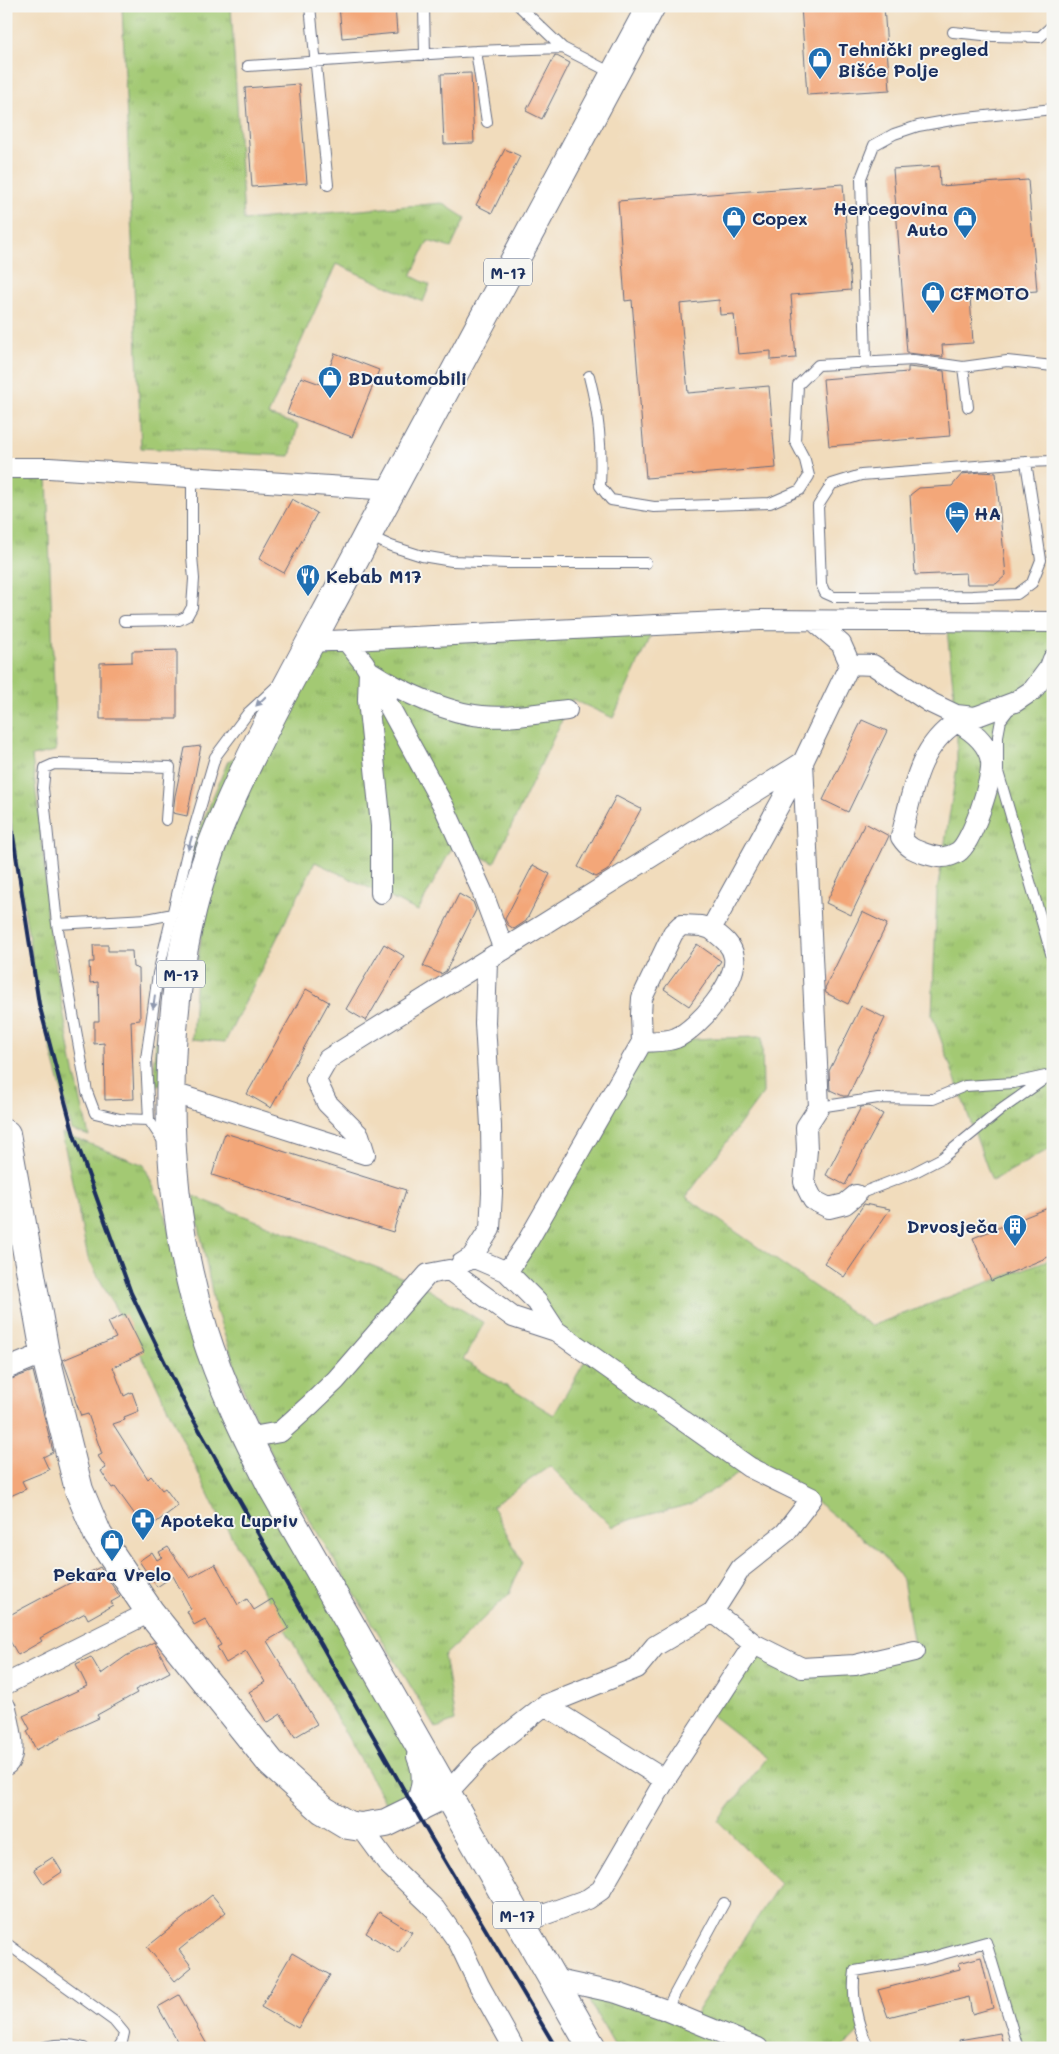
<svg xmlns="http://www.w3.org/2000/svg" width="1059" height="2054" font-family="Mali,sans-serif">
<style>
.grass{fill:url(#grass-tufts);stroke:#5f7c68}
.building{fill:#f3a779}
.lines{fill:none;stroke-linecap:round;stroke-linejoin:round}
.lane-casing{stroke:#666c7f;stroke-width:12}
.street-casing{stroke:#666c7f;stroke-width:22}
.secondary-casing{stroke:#666c7f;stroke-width:30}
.primary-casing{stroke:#666c7f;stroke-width:30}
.lane{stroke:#fff;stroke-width:10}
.street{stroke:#fff;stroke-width:20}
.secondary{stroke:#fff;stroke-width:28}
.primary{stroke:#fff;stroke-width:28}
.rail{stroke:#1b2f5e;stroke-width:4}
.oneway{fill:#8d97ae}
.labels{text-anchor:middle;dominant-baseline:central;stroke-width:4;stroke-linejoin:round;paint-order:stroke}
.shield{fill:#f6f6f2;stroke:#5d6b8a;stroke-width:1}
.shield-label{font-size:16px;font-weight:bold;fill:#1b2f5e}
.poi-label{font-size:18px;font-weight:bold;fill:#1b2f5e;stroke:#f6f6f2;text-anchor:start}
</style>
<defs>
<pattern id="grass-tufts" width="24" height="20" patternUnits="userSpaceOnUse" patternTransform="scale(1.25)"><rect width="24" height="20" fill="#a3c973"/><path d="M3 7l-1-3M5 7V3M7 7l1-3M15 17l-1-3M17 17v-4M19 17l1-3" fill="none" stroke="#84a462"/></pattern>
</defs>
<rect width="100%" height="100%" fill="#f6f6f2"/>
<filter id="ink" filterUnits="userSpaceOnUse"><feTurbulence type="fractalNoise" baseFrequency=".02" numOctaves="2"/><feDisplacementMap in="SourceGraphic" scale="10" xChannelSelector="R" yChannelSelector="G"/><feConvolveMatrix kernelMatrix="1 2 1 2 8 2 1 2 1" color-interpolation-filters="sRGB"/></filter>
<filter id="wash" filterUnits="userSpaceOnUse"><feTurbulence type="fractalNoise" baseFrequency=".0096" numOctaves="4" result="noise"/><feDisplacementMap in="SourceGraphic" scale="20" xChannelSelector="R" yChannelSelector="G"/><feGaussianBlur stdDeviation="1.12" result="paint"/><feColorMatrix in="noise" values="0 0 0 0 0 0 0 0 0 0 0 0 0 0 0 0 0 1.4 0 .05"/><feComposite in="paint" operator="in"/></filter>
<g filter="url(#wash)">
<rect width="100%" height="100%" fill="#f1dcbc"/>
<path class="grass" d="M122,6H231L244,220L442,203L465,218L451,248L428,241L411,276L430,285L423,302L336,264L268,415L298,425L290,456L141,448Z
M6,474H47L56,751L32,756L45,872L46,911L72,1062L89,1136L72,1130L39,1004L12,829L6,769Z
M946,621L1053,622V1147L992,1181L932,1015L937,892L957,767V722Z
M655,626L613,718L572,699L494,863L454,844L418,911L315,862L225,1042L192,1039L196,974L215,838L309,642Z
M237,756L161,1085L156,1086L154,1061L160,1002L169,947L190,852L228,761Z
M762,1037L763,1093L686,1197L871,1326L1053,1258V2048H1019L986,1942L855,1971L860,2031L843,2048H616L579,1984L691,2020L780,1883L718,1821L767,1758L709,1713L754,1644L802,1668L915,1651L903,1580L881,1553L812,1498L749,1467L691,1504L632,1519L612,1527L550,1466L492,1506L522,1562L509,1594L444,1656L455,1721L436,1728L277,1466L243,1389L215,1307L193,1196L419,1284L484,1323L463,1360L554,1415L589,1354L507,1272L642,1042L714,1038Z
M62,1133L144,1165L166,1216L175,1259L420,1773V1795L388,1807L214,1506L152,1375L88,1258Z"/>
<g id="blocks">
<path class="building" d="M339,6H395L397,33L342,38Z
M801,6H884L890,90L807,95Z
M555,55L570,63L542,119L526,111Z
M471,73L474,143L444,144L441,74Z
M299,84L307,183L252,187L245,88Z
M505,149L520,156L492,213L476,205Z
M939,166L940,186L1028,180L1037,291L970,296L973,343L942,345L943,357L907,353L893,169Z
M843,184L851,290L791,295L796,358L771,360V351L738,354L734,314L720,315L719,300L680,304L688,393L769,386L776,468L646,478L632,300L625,301L618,201Z
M335,353L379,370L352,437L287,413L301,377L323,385Z
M908,367L944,371L950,436L829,446L823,379L908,372Z
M981,472L996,473L1006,575L996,584H967L966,573L915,575L910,495L919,488L952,486L962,474Z
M292,499L317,513L284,573L259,559Z
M177,650V719H100V663L132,662V651Z
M862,720L887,731L848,812L823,800Z
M201,746L187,816L173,813L175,796L185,748Z
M616,796L641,809L608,870L596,877L578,867Z
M865,823L889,836L851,915L826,903Z
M533,865L550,874L526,921L514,929L508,925L505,919Z
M459,894L473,902L476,910L446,971L441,974L423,966Z
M862,912L887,924L848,1004L826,993L825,988Z
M384,944L404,956L366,1021L346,1009Z
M697,944L721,961L689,1006L664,989Z
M93,945H108V951H132L133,967L139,969L140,1020L131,1021L134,1099L105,1100L104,1043L94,1044V1021H99L98,982L90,983L89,962H94Z
M306,989L329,1002L271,1108L247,1094Z
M861,1006L885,1018L848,1096H843L830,1090L829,1071Z
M869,1106L883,1114L845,1185L826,1175L861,1107Z
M225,1133L406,1190L393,1232L212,1175Z
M864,1204L890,1209L844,1277L824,1263Z
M1053,1206V1255L991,1281L973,1238Z
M125,1314L144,1352L113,1367L124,1396L132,1392L139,1411L124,1417L125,1420L113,1424L148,1479L151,1476L162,1490L165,1488L178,1506L146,1530L115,1487L112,1488L101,1471L106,1468L98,1456L102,1454L88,1414L81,1416L74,1397H76L63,1360L116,1338L108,1322Z
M33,1371L53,1452L43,1457L49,1470L22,1481L26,1489L6,1498V1381Z
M168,1547L190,1578L215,1564L238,1605L247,1599L254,1610L272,1599L289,1628L267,1641L317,1724L295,1737L281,1714L267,1723L249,1692L265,1682L246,1651L226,1663L217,1647L221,1645L205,1619L194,1625L187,1611L191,1609L173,1576L157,1587L139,1561L152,1552L157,1560L162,1557L159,1552Z
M100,1567L120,1597L111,1602L113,1605L88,1619L85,1613L40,1638L42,1641L18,1655L6,1634V1617Z
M154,1642L170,1672L135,1690L137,1693L97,1715L99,1718L59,1736L60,1738L36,1750L27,1731L30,1729L23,1716L87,1686L76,1664L91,1657L101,1674L126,1656Z
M53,1857L62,1872L44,1884L34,1869Z
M212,1895L226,1912L179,1950L192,1967L175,1981L147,1947Z
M379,1912L412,1932L398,1953L366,1933Z
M292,1953L330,1975L298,2028L261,2007Z
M981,1957L993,2008L972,2014L969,1997L888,2017L878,1990L960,1969L959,1963Z
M179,1995L209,2048H181L158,2007Z
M1000,2033L1004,2048H960L959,2040Z"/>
</g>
</g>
<g filter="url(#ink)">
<use href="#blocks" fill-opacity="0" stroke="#666c7f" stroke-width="1"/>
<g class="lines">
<g class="lane-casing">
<path id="lane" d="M310,6L328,185
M424,6L425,55
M519,6L563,48L614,74
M953,32L993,36L1040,37L1053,25
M476,51L487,122
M248,66L476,51L563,48
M866,361L861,178L874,145L894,134L918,126L957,119L1053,109
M963,367L968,407
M589,376C599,415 602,446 600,486L611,500L654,507L770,503L800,490L809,476L805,460L795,441L798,385L818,365L914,360L963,367L1007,361L1053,366
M1026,462L1041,560L1032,583L1017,594L972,596L855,597H834L825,593L821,584L818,506L832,484L861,475L1026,462L1053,461
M369,536L391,546L422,556L452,561L508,563H646
M124,621L179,620L187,616L192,607L194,579L192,556V477
M1011,707L1001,720L998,736V772L1053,960
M57,924L43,788L45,768L54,764L170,767L166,820
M819,1107L878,1098L933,1099L965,1086L1014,1083L1050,1075
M149,1120L120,1119L95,1113L87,1092L57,924L147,919L173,914
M165,1144L149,1120L146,1059L158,974L187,853L215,757L248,713L276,687
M856,1195L913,1173L942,1158L1002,1109L1046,1078
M6,1943L114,2021L124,2033L122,2042L118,2048
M666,2010L724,1903
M42,2048C56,2043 69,2044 84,2048
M869,2048C857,2025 851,1997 855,1971L925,1959L986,1942L1018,2048"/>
</g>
<g class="street-casing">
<path id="street" d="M6,468H49L392,490
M346,640L364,663L378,686L444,807L482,891L504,950
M309,642L760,620L1053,622
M850,664L873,665L929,702L956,715L975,717L1015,702L1033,690L1050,667L1053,659
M369,671L368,700L381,826V893
M371,672C400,691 447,713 482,716C510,719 539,713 567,710
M956,715L957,722C971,730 989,744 991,762C993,778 972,843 958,852C947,859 938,858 926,854C914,850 908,848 901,837C912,795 917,747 957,722
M803,762L819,1107L806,1127L807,1150L804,1182L813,1200L829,1208L845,1204L856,1195
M642,1042C652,1041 667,1042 676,1038C698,1029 738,981 734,957C732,944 721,937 711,929
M170,1092L365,1154L359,1135L327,1103L316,1080L328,1059L803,762
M472,1257L490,1229L492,1193L491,1126L485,1023L487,961
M461,1264L472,1257L507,1272L537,1302L556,1331
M507,1272L526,1244L642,1042L641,1014L642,998L673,933L681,925L701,926L711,929L803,762L850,664L841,644L814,621
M6,1369L45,1353
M247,1438L280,1432L310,1405L336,1380L428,1274L449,1270L513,1317L556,1331L749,1467L812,1498L785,1533L741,1568L713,1612
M6,1684L150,1612
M545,1705L665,1780
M6,1708C9,1722 19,1756 6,1765
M447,1793L482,1755L545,1705L637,1668L655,1646L713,1612L754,1644L802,1668L855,1665L915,1651
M361,1827L389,1865L435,1909L459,1943L479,1985L514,2048
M521,1923L588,1899L601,1890L665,1780L754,1644
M553,1979L617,1993L666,2010L758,2048"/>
</g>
<g class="secondary-casing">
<path id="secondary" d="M6,1134L45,1353L79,1490L98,1535L150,1612L271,1763L323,1810L348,1825L361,1827L386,1823L439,1797"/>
</g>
<g class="primary-casing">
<path id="primary" d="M418,1808C426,1790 429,1775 421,1756
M592,2048L272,1487C246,1436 221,1385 204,1331C158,1181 158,993 212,845C229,800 251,756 273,713C304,653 337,594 368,534C462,358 558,183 651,6"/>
</g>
<use href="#lane" class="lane"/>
<use href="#street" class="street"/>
<use href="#secondary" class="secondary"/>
<use href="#primary" class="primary"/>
<path class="rail" d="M6,769L12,829L39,1004L74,1135L131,1293L188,1410L430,1836L556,2048"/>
</g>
<defs><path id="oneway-solid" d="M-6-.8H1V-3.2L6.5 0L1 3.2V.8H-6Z" transform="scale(1.25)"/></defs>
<g class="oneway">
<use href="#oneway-solid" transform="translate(261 701) rotate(136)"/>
<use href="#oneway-solid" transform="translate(190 843) rotate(106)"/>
<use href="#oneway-solid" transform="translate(154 1002) rotate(98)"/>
</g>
</g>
<defs>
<g id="shop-pin" transform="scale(1.25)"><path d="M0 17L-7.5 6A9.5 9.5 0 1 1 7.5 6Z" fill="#1f6fb2" stroke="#f6f6f2"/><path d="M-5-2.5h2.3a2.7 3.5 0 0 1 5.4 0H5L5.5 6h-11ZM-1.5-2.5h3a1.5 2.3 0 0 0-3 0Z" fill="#fff"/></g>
<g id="hotel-pin" transform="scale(1.25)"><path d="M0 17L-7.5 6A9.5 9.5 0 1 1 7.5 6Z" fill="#1f6fb2" stroke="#f6f6f2"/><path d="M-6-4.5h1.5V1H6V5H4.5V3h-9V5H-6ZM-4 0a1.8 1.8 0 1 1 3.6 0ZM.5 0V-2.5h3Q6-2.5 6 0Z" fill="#fff"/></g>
<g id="restaurant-pin" transform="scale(1.25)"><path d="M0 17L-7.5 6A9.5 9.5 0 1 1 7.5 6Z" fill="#1f6fb2" stroke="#f6f6f2"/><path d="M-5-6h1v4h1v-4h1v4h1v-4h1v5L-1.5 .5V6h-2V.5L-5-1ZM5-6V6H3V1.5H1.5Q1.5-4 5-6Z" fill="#fff"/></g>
<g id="building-pin" transform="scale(1.25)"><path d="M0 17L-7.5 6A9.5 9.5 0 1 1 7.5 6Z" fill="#1f6fb2" stroke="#f6f6f2"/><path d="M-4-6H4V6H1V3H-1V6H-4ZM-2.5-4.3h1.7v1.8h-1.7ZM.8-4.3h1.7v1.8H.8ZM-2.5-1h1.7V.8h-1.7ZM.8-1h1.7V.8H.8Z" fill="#fff"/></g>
<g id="pharmacy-pin" transform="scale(1.25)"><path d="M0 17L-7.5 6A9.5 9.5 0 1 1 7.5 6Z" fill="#1f6fb2" stroke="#f6f6f2"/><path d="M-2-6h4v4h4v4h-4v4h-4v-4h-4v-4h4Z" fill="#fff"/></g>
</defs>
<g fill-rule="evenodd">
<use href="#shop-pin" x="820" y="59"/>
<use href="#shop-pin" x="734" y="218"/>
<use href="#shop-pin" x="965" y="218"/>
<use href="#shop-pin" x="933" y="293"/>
<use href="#shop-pin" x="330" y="378"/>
<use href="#hotel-pin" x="957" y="513"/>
<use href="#restaurant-pin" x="308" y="576"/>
<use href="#building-pin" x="1015" y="1226"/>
<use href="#pharmacy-pin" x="143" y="1520"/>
<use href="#shop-pin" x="112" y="1541"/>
</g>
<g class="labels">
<g class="shield">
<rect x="484" y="258.5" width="48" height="27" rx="4"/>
<rect x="157" y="960.5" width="48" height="27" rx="4"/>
<rect x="493" y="1901.5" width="48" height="27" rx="4"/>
</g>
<g class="shield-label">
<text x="508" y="272">M-17</text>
<text x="181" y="974">M-17</text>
<text x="517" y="1915">M-17</text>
</g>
<g class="poi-label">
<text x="838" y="49">Tehnički pregled<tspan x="838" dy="21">Bišće Polje</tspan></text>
<text x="948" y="208" text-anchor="end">Hercegovina<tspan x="948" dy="21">Auto</tspan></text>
<text x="752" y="218">Copex</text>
<text x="950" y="293">CFMOTO</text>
<text x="348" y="378">BDautomobili</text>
<text x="974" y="513">HA</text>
<text x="326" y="576">Kebab M17</text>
<text x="998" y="1226" text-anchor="end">Drvosječa</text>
<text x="160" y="1520">Apoteka Lupriv</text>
<text x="112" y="1574" text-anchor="middle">Pekara Vrelo</text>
</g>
</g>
<rect width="1059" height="2054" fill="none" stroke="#f6f6f2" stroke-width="25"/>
</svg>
